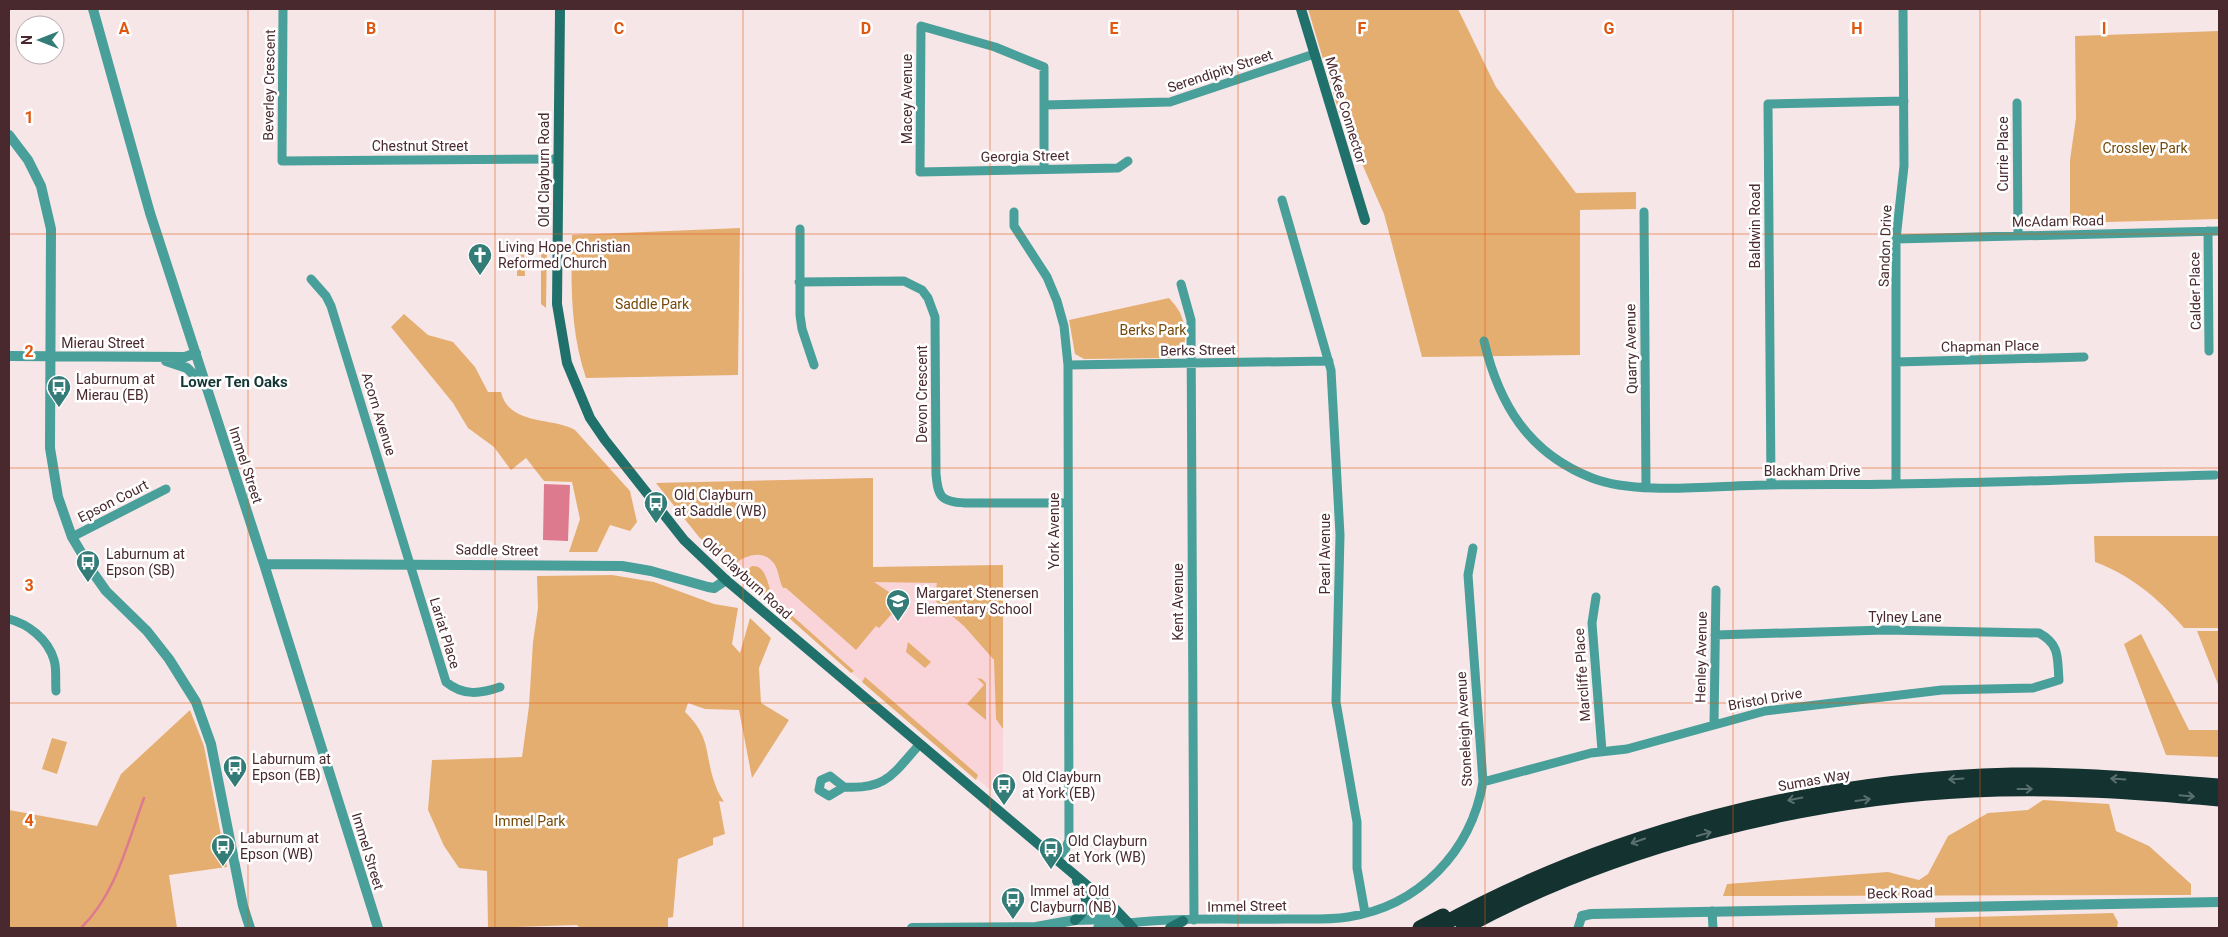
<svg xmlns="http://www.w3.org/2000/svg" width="2228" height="937" font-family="Roboto,sans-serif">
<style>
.built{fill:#f9d4d9}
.green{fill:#e5ae71}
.water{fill:#de7a8d}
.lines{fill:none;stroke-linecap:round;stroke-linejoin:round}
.stream{stroke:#de7a8d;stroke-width:2.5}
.minor{stroke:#499f99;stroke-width:9}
.tertiary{stroke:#499f99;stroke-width:10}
.secondary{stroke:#20716c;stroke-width:10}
.motorway{stroke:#133230;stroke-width:15}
.oneway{stroke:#5a706e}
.grid{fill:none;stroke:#e0570e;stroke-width:1;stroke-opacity:0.55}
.labels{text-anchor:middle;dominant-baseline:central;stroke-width:5;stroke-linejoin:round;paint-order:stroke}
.street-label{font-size:14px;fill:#49292e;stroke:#fff}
.park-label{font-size:14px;fill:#754908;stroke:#fff}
.poi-label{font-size:14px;fill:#49292e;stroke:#fff;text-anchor:start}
.neighbourhood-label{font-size:15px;font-weight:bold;fill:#143734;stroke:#fff}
.grid-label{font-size:16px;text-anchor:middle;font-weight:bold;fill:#e0570e;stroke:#fff;stroke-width:5;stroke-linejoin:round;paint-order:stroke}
</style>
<rect width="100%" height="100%" fill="#f7e6e8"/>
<path class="built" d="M873,478V567L1003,565V800L914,727L759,592L743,577V575L733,564L726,562L699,537L656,483Z"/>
<path class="green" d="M1308,9H1458L1496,87L1576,193L1636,192V209L1580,210V355L1422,357L1384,214L1338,109Z
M2219,31V219L2070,223V160L2076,118L2075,36Z
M740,228L738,375L586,378C570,330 571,284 572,235Z
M541,241H547L546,308L541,304Z
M524,251L525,276H517V252Z
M1169,298C1174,304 1180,310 1182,318C1188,331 1187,354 1171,358L1084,359L1075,354L1069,320Z
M404,314L428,335L453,342L475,367L488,392H501C509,426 552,417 575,430L630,491L637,522L630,531L610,525L597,552H569L580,519L572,482L544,481L526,458L511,470L494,447L468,428L453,403L391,327Z
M873,478V567L1003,565V729L996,719L994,660L964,626L938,604L934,598L937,583L874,582L898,598L900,605L879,628L876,626L856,650L786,588H783C779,581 779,572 775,565C765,549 746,554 734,565L726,562L699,537L656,483Z
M2094,536H2219V628H2184C2159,599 2131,575 2095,562Z
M752,566C769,565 766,590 777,602L854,671L851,673L743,577L742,574Z
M612,575L654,582L714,604L738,608L732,644L740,653L750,618L771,638L759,668L761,703L789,720L752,778L739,710L705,709L688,703L685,712C712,738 704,754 715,784C717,791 721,797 724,802L719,801L725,834L713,838V845L678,859L673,917L668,918V928H580L577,925L488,928L487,871L459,868L444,846L428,810L432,760L522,757L529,706L533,642L538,608L537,576Z
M2197,631H2219V687Z
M2141,634L2189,730H2219V757L2166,755L2124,644Z
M908,642L931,662L925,668L906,652Z
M865,677L978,775L976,780L862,682Z
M977,678L982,679L986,683V720L967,704L984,685Z
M190,710L204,746L227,867L169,875L177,928H9V810L97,826L121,774Z
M52,738L67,742L57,774L42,769Z
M2043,800L2109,804L2116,831L2149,846L2191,884V895L1723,896L1727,884L1888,872L1919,880L1928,874L1948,836L1988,813L2028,810Z
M2113,913L2118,922L2117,928H1935V918Z"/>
<path class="water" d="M544,484L570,485L568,541L543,540Z"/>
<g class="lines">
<path class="stream" d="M81,928C116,894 127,844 144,798"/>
<path class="minor" d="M283,9L282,161L558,159
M2017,103L2018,236
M1044,105L1170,102L1314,54
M1044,169V67L995,47L921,26L920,172C986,171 1052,169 1118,168L1128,161
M1282,200L1331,370L1340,535L1336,702L1357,822V868L1365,913
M1014,212V226L1047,277L1057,301L1064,326L1068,365L1069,840L1065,850L1056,860
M1644,212L1646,486
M800,229V315L802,329L814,365
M2208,231L2209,351
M1896,239L2219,231
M311,279L326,296L331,306L446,682C463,696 480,694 500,687
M799,282L904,281L922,290L928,298L935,317L936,474C938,497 941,502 965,503H1068
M1181,284L1191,320L1194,920
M1484,341C1499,404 1528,453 1592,478C1638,496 1718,485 1769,485C1811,484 1853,485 1895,484C2002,483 2108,478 2215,475
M1896,362L2084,357
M1068,365L1329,361
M1896,484V239L1904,166L1903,9
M1771,485L1768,104L1904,101
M72,537L166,489
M1596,597L1592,623L1602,751
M9,619C28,624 48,639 54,660C57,669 55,682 56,691
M1714,724L1716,590
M1483,782L1591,753L1627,749L1765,711L1942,690L2033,688L2059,680C2057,659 2061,645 2039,633L1885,630L1715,635
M844,787L829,796L819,790L821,780L830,776L844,787C886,790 893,774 919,745
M1712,911L1713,928
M1129,923C1181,917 1235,920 1288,919C1308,919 1328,920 1348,917C1419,906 1471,852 1483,782L1468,575L1473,548
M1578,928L1582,916"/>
<path class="tertiary" d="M93,9L150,213L264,564L378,928
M9,135L28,160L41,186L51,229L50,448L58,497L72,537L94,574L106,591L147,631L169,659L196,702L211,744L243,906L250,928
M9,356L185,357L196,353
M166,361L187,368L205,386
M264,564L622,566L651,571L708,587L714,588L726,580
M1582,916L1591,914L2219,902
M912,928L1036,927L1075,920L1109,919L1129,923
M1098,928H1110L1128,923"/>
<path class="secondary" d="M560,9L557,304L567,363L590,418L605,440L684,540L726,580L1115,909L1133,928
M1301,9L1365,220
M1075,920C1091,906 1088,897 1077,881
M1170,928L1183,921"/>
<path class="motorway" d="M1420,928L1443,916
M1436,928C1611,831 1813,780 2012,775C2081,774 2151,781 2219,786
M1463,928C1613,846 1803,798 1973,790C2055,786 2137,792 2219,799"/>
</g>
<defs><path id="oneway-shaft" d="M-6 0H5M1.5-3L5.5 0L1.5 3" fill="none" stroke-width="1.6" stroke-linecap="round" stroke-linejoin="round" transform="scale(1.25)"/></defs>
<g class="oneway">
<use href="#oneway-shaft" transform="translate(1956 779) rotate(176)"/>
<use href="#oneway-shaft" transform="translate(2118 779) rotate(-176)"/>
<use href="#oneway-shaft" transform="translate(2025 789)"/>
<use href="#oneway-shaft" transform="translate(2187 796) rotate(5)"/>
<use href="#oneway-shaft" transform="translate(1795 799) rotate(169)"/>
<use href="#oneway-shaft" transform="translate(1863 800) rotate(-8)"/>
<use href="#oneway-shaft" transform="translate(1704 834) rotate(-15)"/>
<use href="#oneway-shaft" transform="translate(1638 841) rotate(161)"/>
</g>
<path class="grid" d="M248,9V928M495,9V928M743,9V928M990,9V928M1238,9V928M1485,9V928M1733,9V928M1980,9V928M9,234H2219M9,468H2219M9,703H2219"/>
<defs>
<g id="church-pin" transform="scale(1.25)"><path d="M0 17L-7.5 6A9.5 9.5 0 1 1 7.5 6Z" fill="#347c77" stroke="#fff"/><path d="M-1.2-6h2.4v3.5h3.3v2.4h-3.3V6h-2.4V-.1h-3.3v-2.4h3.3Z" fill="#fff"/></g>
<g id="bus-pin" transform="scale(1.25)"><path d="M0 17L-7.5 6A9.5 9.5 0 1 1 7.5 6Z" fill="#347c77" stroke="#fff"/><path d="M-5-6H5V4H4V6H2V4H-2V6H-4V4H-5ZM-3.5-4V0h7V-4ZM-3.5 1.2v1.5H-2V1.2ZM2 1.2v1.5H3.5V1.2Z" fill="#fff"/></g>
<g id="school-pin" transform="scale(1.25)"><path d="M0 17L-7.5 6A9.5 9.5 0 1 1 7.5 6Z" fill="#347c77" stroke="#fff"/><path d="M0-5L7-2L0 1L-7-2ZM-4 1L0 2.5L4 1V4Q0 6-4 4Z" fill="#fff"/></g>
</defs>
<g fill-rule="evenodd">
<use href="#church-pin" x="480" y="255"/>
<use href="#bus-pin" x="59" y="387"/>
<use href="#bus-pin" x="656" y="503"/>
<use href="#bus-pin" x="88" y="562"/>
<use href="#school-pin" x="898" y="601"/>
<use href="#bus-pin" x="235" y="767"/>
<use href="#bus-pin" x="1004" y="785"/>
<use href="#bus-pin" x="223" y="846"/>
<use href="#bus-pin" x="1051" y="849"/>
<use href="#bus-pin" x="1013" y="899"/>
</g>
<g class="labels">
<g class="street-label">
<text transform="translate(1220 71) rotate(-18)">Serendipity Street</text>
<text transform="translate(269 85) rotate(-89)">Beverley Crescent</text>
<text transform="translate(907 99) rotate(-90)">Macey Avenue</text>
<text transform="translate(1346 110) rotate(73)">McKee Connector</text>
<text x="420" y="146">Chestnut Street</text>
<text transform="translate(2003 154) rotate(-90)">Currie Place</text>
<text transform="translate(1025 156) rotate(-1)">Georgia Street</text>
<text transform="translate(544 170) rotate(-90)">Old Clayburn Road</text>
<text transform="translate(2058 221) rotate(-1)">McAdam Road</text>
<text transform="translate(1755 226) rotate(-90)">Baldwin Road</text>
<text transform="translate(1885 246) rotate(-88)">Sandon Drive</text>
<text transform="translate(2195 291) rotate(-91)">Calder Place</text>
<text x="103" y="343">Mierau Street</text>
<text transform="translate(1990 346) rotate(-1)">Chapman Place</text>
<text transform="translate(1631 349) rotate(-91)">Quarry Avenue</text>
<text transform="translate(1198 350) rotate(-1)">Berks Street</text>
<text transform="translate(922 394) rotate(-90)">Devon Crescent</text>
<text transform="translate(379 414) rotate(73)">Acorn Avenue</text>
<text transform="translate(246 465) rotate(72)">Immel Street</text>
<text x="1812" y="471">Blackham Drive</text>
<text transform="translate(113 501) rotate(-27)">Epson Court</text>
<text transform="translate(1054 531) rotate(-90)">York Avenue</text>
<text transform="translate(497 550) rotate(1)">Saddle Street</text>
<text transform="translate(1325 554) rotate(-90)">Pearl Avenue</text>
<text transform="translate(747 578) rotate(42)">Old Clayburn Road</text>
<text transform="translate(1178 602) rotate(-90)">Kent Avenue</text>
<text x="1905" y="617">Tylney Lane</text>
<text transform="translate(445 633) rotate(73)">Lariat Place</text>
<text transform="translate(1701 657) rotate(-89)">Henley Avenue</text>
<text transform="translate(1582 675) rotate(-94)">Marcliffe Place</text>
<text transform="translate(1765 699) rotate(-10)">Bristol Drive</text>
<text transform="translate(1464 729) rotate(-93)">Stoneleigh Avenue</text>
<text transform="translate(1814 780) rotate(-10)">Sumas Way</text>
<text transform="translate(368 851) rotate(73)">Immel Street</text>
<text transform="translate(1900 893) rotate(-1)">Beck Road</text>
<text transform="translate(1247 906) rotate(-1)">Immel Street</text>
</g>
<g class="park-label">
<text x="2145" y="148">Crossley Park</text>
<text x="652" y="304">Saddle Park</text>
<text x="1153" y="330">Berks Park</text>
<text x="530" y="821">Immel Park</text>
</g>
<g class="poi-label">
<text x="498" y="247">Living Hope Christian<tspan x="498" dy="16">Reformed Church</tspan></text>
<text x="76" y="379">Laburnum at<tspan x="76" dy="16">Mierau (EB)</tspan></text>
<text x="674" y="495">Old Clayburn<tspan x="674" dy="16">at Saddle (WB)</tspan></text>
<text x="106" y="554">Laburnum at<tspan x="106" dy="16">Epson (SB)</tspan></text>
<text x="916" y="593">Margaret Stenersen<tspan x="916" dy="16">Elementary School</tspan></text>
<text x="252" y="759">Laburnum at<tspan x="252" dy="16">Epson (EB)</tspan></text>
<text x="1022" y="777">Old Clayburn<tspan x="1022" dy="16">at York (EB)</tspan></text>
<text x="240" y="838">Laburnum at<tspan x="240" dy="16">Epson (WB)</tspan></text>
<text x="1068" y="841">Old Clayburn<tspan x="1068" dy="16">at York (WB)</tspan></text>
<text x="1030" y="891">Immel at Old<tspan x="1030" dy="16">Clayburn (NB)</tspan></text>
</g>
<g class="neighbourhood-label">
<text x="234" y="382">Lower Ten Oaks</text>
</g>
</g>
<g class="grid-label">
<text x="124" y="34">A</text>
<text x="371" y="34">B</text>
<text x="619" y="34">C</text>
<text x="866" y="34">D</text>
<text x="1114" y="34">E</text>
<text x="1362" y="34">F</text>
<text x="1609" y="34">G</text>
<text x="1857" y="34">H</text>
<text x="2104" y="34">I</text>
<text x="29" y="123">1</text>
<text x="29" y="357">2</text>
<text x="29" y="591">3</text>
<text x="29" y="826">4</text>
</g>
<rect width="2228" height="937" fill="none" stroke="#49292e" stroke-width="20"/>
<g transform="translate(40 40) rotate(270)"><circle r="24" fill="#ffffff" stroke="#b6a9ab"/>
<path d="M0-4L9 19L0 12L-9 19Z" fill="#347c77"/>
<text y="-8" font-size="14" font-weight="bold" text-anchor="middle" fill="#49292e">N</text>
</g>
</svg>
